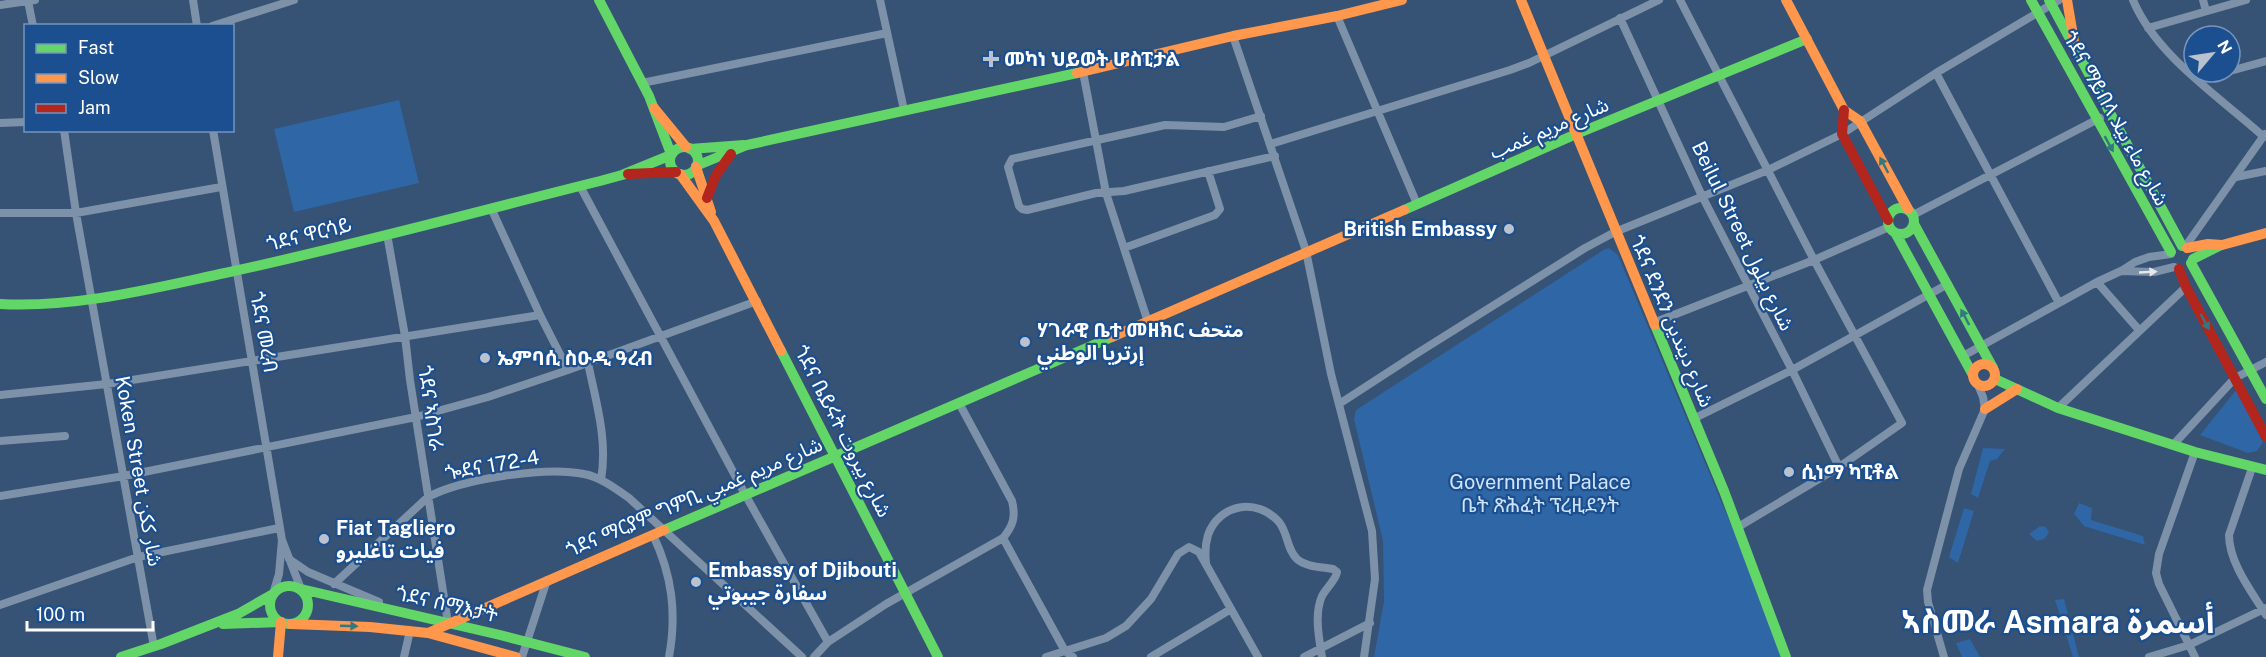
<svg xmlns="http://www.w3.org/2000/svg" width="2266" height="657" font-family="'Public Sans','Noto Sans Arabic','Noto Sans Ethiopic',sans-serif">
<style>
.green{fill:#2f66a5}
.lines{fill:none;stroke-linecap:round;stroke-linejoin:round}
.street{stroke:#7d92a8;stroke-width:8}
.fast{stroke:#63d668;stroke-width:10}
.slow{stroke:#ff974d;stroke-width:10}
.jam{stroke:#b3261e;stroke-width:10}
.oneway{fill:#317883}
.oneway2{fill:#e5e9ee}
.poi-dot{fill:#b9c2ce;stroke:#1b4f8f;stroke-width:2}
.labels{text-anchor:middle;dominant-baseline:central;stroke-width:4.5;stroke-linejoin:round;paint-order:stroke}
.poi-label{font-size:20px;font-weight:bold;fill:#fff;stroke:#1b4f8f;text-anchor:start}
.street-label{font-size:20px;fill:#fff;stroke:#1b4f8f}
.park-label{font-size:20px;fill:#cfe3fa;stroke:#1b4f8f}
.town-label{font-size:32px;font-weight:bold;fill:#fff;stroke:#1b4f8f}
</style>
<rect width="100%" height="100%" fill="#365274"/>
<path class="green" d="M399,100L419,183L294,212L274,129Z
M1609,248L1618,255L1763,601L1781,657H1374L1384,601L1383,541L1354,419L1356,410L1605,249Z
M2237,389L2263,442L2257,451L2248,453L2200,435Z
M1983,448L2005,449L1997,459L1990,461L1978,498L1971,494Z
M2079,503L2092,508L2091,520L2143,536L2145,545L2084,526L2074,514Z
M1964,508L1974,511L1958,563L1949,557Z
M2040,526L2046,527L2049,533L2044,539L2037,541L2029,534Z
M2064,599L2079,657H2073L2055,600Z
M1970,639L1980,657H1962L1956,643Z"/>
<g class="lines">
<path class="street" d="M193,0L197,26
M880,0L904,110
M1680,0L1814,260L1902,423L1839,467L1738,527
M2133,0C2156,56 2220,97 2264,137
M2203,0L2206,11
M28,1L33,26
M0,5L35,0
M1337,16L1417,204
M1620,18L1702,196L1792,370L1839,467
M212,26L294,0
M2148,28L2246,0
M1233,36L1306,251L1331,374L1372,531L1375,579L1364,657
M2230,71L2266,61
M1083,72L1106,193L1148,322
M1936,73L2059,303
M2198,81L2228,72
M642,83L887,33
M1261,116L1224,127L1165,125L1012,159L1008,167L1019,206L1022,209L1027,210L1096,193L1124,191L1275,156
M0,123L26,122
M64,130L76,213L154,647
M213,130L282,540
M1271,144L1510,70L1529,63L1659,0
M2236,177L2266,171
M580,186L746,496L828,642
M491,208L540,315L568,370
M0,213H76L221,187
M1913,215L2100,118
M387,234L405,336L410,380L448,623
M2185,247L2265,134
M1124,248L1215,215L1220,209L1208,171
M2121,271L2154,272L2174,267
M2097,282L2139,330
M1653,323L1814,260L1889,227
M1963,356L2097,282L2121,271L2135,262L2149,257L2171,254
M588,363C596,402 608,440 601,480
M0,395L107,384L540,315
M1339,404L1416,354L1585,248L1615,232L1768,170L1842,134L1936,73L2059,0
M2058,408L2186,287
M1693,419L1792,370L1948,284
M0,441L65,436
M2173,445L2235,378L2266,362
M2195,452L2159,554L2156,573L2159,584L2195,657
M2252,468L2229,535C2229,563 2252,592 2266,615
M0,496L124,476L416,417L488,397L568,370L757,301
M653,535C672,575 677,613 669,657
M1003,538L1065,651L1073,657
M289,559L308,572L379,602
M1206,563C1205,554 1205,545 1208,535C1219,504 1257,497 1279,522C1288,533 1287,550 1297,559C1306,567 1322,567 1333,569L1337,572C1336,580 1326,588 1322,596C1314,614 1319,638 1322,657
M334,584L428,497C462,479 546,466 584,474C600,477 615,488 629,498L802,657
M273,594L279,574L282,540L301,589
M0,605L138,557L279,528
M404,657L410,631
M522,657L547,580
M814,657L828,642L886,604L1003,538C1013,526 1016,517 1012,501L959,403
M1046,657L1106,638L1126,626L1151,599L1178,554L1189,547L1199,552L1258,657
M1151,657L1231,609
M1304,657L1370,623
M1944,657L1928,602L1927,590L1959,469L1985,409L1983,397L1978,385
M2149,657L2189,645L2266,608"/>
<path class="fast" d="M599,0L649,96L671,154
M2031,0L2171,252
M2049,0L2182,246
M670 161a14 14 0 1 1 28 0a14 14 0 1 1-28 0Z
M690,149L744,145
M696,166L747,145L1077,73
M1888 221a13 13 0 1 1 26 0a13 13 0 1 1-26 0Z
M1404,210L1574,135L1807,39
M1914,224L1993,368
M1896,234L1973,375
M2193,259L2221,245
M2191,263L2266,399
M0,304C76,308 150,289 225,273C351,246 475,212 600,181L622,175L671,155
M1655,325L1724,491L1786,657
M781,351L938,657
M1995,379L2058,408L2195,452L2266,470
M664,530L1112,337
M270 605a19 19 0 1 1 38 0a19 19 0 1 1-38 0Z
M301,589L500,635L585,657
M223,624L281,622
M121,657L161,644L238,614L273,594"/>
<path class="slow" d="M1521,0L1655,325
M1786,0L1844,110L1860,121L1908,209
M2067,0L2074,41
M1077,73L1233,36L1337,16L1402,0
M654,108L686,147
M696,167L711,212
M680,174L714,221L781,351
M2187,248L2208,244L2222,245L2266,233
M1112,337L1404,210
M1973 375a11 11 0 1 1 22 0a11 11 0 1 1-22 0Z
M1985,409L2017,389
M291,624L370,627L428,633L516,657
M428,633L664,530
M278,657L281,622"/>
<path class="jam" d="M1844,110L1842,134L1888,220
M628,174L676,172
M707,198L716,175L731,154
M2179,269L2186,287L2266,437"/>
</g>
<defs><path id="oneway-solid" d="M-6-.8H1V-3.2L6.5 0L1 3.2V.8H-6Z" transform="scale(1.5)"/></defs>
<g class="oneway">
<use href="#oneway-solid" transform="translate(2109 144) rotate(61)"/>
<use href="#oneway-solid" transform="translate(1884 165) rotate(-118)"/>
<use href="#oneway-solid" transform="translate(1965 317) rotate(-118)"/>
<use href="#oneway-solid" transform="translate(2205 322) rotate(62)"/>
<use href="#oneway-solid" transform="translate(349 626) rotate(2)"/>
</g>
<use class="oneway2" href="#oneway-solid" transform="translate(2148 272) rotate(-3)"/>
<g class="poi-dot">
<path d="M988 50h6v6h6v6h-6v6h-6v-6h-6v-6h6z"/>
<circle cx="1509" cy="229" r="6"/>
<circle cx="1025" cy="342" r="6"/>
<circle cx="485" cy="358" r="6"/>
<circle cx="1789" cy="472" r="6"/>
<circle cx="324" cy="539" r="6"/>
<circle cx="696" cy="582" r="6"/>
</g>
<g class="labels">
<g class="poi-label">
<text x="1004" y="59">መካነ ህይወት ሆስፒታል</text>
<text x="1497" y="229" text-anchor="end">British Embassy</text>
<text x="1037" y="330">ሃገራዊ ቤተ መዘክር متحف<tspan x="1037" dy="23">إرتريا الوطني</tspan></text>
<text x="497" y="358">ኤምባሲ ስዑዲ ዓረብ</text>
<text x="1801" y="472">ሲነማ ካፒቶል</text>
<text x="336" y="528">Fiat Tagliero<tspan x="336" dy="23">فيات تاغليرو</tspan></text>
<text x="708" y="570">Embassy of Djibouti<tspan x="708" dy="23">سفارة جيبوتي</tspan></text>
</g>
<g class="street-label">
<text transform="translate(2116 118) rotate(61)">ጎደና ማይበላ شارع ماء بيلا</text>
<text transform="translate(1549 128) rotate(-23)">شارع مريم غمب</text>
<text transform="translate(309 234) rotate(-14)">ጎደና ዋርሳይ</text>
<text transform="translate(1743 236) rotate(64)">Beilul Street شارع بيلول</text>
<text transform="translate(1672 321) rotate(67)">ጎደና ደንደን شارع ديندين</text>
<text transform="translate(264 332) rotate(80)">ጎደና መረብ</text>
<text transform="translate(431 408) rotate(82)">ጎደና ኣስገራ</text>
<text transform="translate(843 431) rotate(63)">ጎደና ቤይሩት شارع بيروت</text>
<text transform="translate(492 465) rotate(-10)">ጐደና 172-4</text>
<text transform="translate(139 471) rotate(80)">Koken Street شار ككن</text>
<text transform="translate(694 497) rotate(-23)">ጎደና ማርያም ግምቢ شارع مريم غمبي</text>
<text transform="translate(447 604) rotate(13)">ጎደና ሰማእታት</text>
</g>
<g class="park-label">
<text x="1540" y="482">Government Palace<tspan x="1540" dy="23">ቤት ጽሕፈት ፕረዚደንት</tspan></text>
</g>
<g class="town-label">
<text x="2058" y="621">ኣስመራ Asmara أسمرة</text>
</g>
</g>
<rect x="24" y="24" width="210" height="108" fill="#1b4f8f" stroke="#7695bc" stroke-width="1.5"/>
<rect x="36" y="44" width="30" height="9" fill="#63d668" stroke="#7695bc" stroke-width="1.5"/>
<text x="78" y="54" font-size="18" fill="#ffffff">Fast</text>
<rect x="36" y="74" width="30" height="9" fill="#ff974d" stroke="#7695bc" stroke-width="1.5"/>
<text x="78" y="84" font-size="18" fill="#ffffff">Slow</text>
<rect x="36" y="104" width="30" height="9" fill="#b3261e" stroke="#7695bc" stroke-width="1.5"/>
<text x="78" y="114" font-size="18" fill="#ffffff">Jam</text>
<g transform="translate(2212 54) rotate(61)"><circle r="28" fill="#1b4f8f" stroke="#7695bc" stroke-width="1.5"/>
<path d="M0-4.5L10 22L0 15L-10 22Z" fill="#b9c2ce"/>
<text y="-9" font-size="16" font-weight="bold" text-anchor="middle" fill="#ffffff">N</text>
</g>
<path d="M27 621v9h126v-9" fill="none" stroke="#ffffff" stroke-width="3"/>
<text x="36" y="621" font-size="18" fill="#ffffff" stroke="#1b4f8f" stroke-width="4.5" paint-order="stroke">100 m</text>
</svg>
